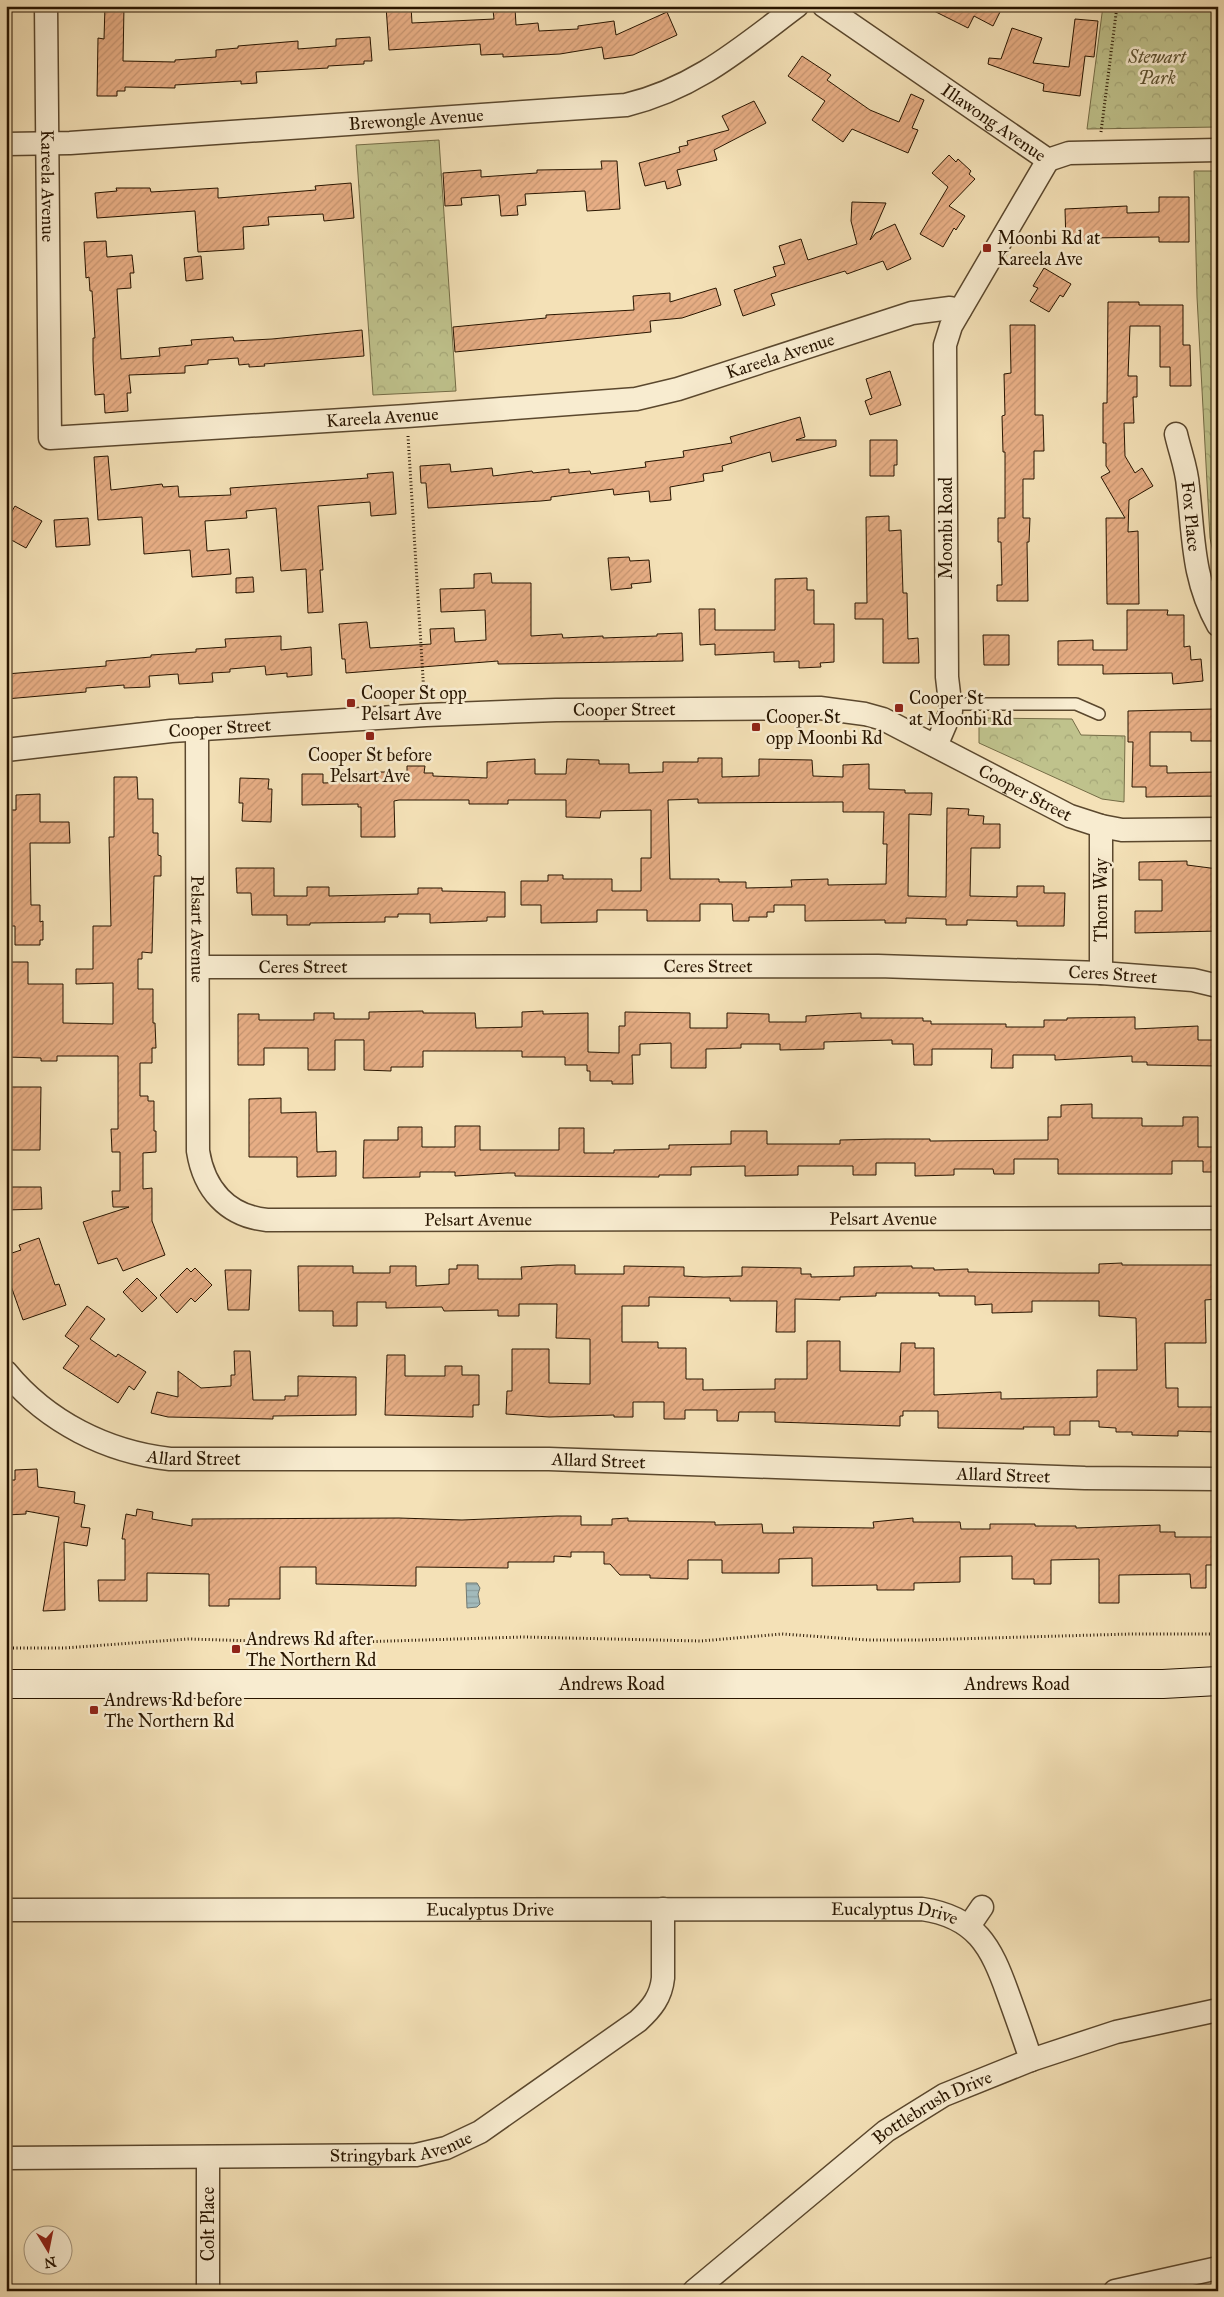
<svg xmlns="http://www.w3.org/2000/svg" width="1224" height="2297" font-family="'IM FELL Great Primer',serif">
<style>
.park{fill:url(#park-crowns);stroke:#746c46}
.water{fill:url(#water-rules);stroke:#717870}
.building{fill:url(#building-hatch);stroke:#281500;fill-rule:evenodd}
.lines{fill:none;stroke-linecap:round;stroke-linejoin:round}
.lane-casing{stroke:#5b482e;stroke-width:14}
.street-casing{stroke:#5b482e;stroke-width:25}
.secondary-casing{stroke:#281500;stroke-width:30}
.path{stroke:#281500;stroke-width:3;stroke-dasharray:1 2.5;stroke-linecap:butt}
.lane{stroke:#f8ecd0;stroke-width:11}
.street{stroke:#f8ecd0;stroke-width:22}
.secondary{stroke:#f8ecd0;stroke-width:28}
.poi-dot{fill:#8f2418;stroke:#f8ecd0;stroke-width:2}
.labels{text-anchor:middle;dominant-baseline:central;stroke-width:5;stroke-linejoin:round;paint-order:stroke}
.park-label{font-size:18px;font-style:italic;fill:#5d5231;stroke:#f8ecd0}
.street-label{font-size:18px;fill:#281500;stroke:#f8ecd0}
.poi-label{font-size:18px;fill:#281500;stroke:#f8ecd0;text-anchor:start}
</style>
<defs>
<pattern id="park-crowns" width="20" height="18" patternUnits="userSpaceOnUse" patternTransform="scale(1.25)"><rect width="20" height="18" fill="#bfc28c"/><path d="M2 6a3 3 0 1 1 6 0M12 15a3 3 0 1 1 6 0" fill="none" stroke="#a4a677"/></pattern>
<pattern id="water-rules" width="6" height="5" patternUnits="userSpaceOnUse" patternTransform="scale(1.25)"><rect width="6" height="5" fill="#a2babb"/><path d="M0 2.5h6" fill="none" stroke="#8c9f9f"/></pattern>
<pattern id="building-hatch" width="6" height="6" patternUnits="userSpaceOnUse" patternTransform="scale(1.25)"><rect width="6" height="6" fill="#e7ae85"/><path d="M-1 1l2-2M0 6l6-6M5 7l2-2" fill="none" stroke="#c69571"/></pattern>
</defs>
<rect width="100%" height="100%" fill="#f4e1b7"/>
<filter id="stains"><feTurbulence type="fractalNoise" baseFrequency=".004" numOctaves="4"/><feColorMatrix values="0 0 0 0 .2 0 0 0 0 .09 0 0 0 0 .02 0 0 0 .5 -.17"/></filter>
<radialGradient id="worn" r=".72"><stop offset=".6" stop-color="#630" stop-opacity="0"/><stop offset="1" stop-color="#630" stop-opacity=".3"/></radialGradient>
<path class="park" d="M1103,6H1218V127L1087,129Z
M439,140L456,391L373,395L356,145Z
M1194,171H1218V577L1210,538L1197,297Z
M979,718L1072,719L1081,735L1125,736L1124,802L1102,799L979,743Z"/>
<path class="water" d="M466,1583H477L480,1588L478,1594L480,1604L477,1607L467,1608Z"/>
<path class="building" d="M105,6H124L123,61L175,62V60L216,57V50L238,48V46L298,41V49L336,46V39L370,37L372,61H364V64L328,66V68L256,72L257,83L241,84V81L175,85V88L125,87V91H117V96H97L98,38L104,39Z
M386,6H411L412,23L494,19L493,10L515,8L516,25L538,23L539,31L578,29V26L614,21L616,35L667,12L677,35L633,55L604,59L602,47L560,54L503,57V54L481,55L480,44L389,50Z
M924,6H1003L993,26L974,16L968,28Z
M1075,19L1098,21L1094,57L1085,56L1080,96L1043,91L1044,84L988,64L989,58L1001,59L1012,28L1042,38L1033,63L1069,67Z
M802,56L831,75L827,80L870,110L899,122L911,94L924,100L912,128L918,130L908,153L852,129L843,142L812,120L825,101L788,76Z
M754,101L766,123L714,150L717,160L677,170L681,185L667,189L665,181L645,186L639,163L680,152L679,147L688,145L687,141L729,130L722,116Z
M949,155L956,162L958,159L971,171L969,174L975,179L949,206L965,216L956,230L954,228L943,247L920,234L948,187L932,173Z
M601,161H617L620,209L587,211L585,191L525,194L526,205L517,206L518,215L501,216L499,195L461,198L462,205L445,206L443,173L481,170V177L537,173V170L602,169Z
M351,183L354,218L324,221L323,214L268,217L269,225L243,227L244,249L198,252L195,211L97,218L95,193L117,191L116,188H150L151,192L218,188V198L316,190L315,186Z
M1159,197H1189V242H1159V237L1089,238L1090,243L1066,244L1065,209L1127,206V213L1159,212Z
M852,202L886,203L870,240L876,233L895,224L911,259L887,270L883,261L847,274L845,271L771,294L775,305L743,316L734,290L776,276L773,267L785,264L779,246L801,239L808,260L857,244L851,221Z
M106,241L107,257L132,255L134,273H130L131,288L117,289L121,359L160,356L159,348L192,345L191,340L233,337L234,341L272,339L362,330L364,356L264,364L265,366L249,367V364L239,365L238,358L208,360V364L185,366V373L129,375L131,393H127L128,411L105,413L104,394L95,395L93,360V338H95L92,291H90L89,277L86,278L84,242Z
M201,256L203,279L186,281L184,258Z
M1044,268L1071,284L1063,297L1060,295L1049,312L1030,301L1038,288L1033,286Z
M716,288L721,305L682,318L650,321L651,332L455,352L453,327L546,318V315L634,310L633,296L670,293V302Z
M1108,302H1139V305H1183V345H1190L1191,386H1170V367H1160V326H1130L1128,376H1137V397H1133L1134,423H1124L1125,456L1135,473L1142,468L1153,486L1129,500L1128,532L1138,531L1139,604H1107L1106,518H1125L1101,477L1110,472L1106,466V443H1103V403H1107Z
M1010,325H1035V415H1043L1044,451H1034V479H1023V518H1030L1029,542H1027L1028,601H997V585H1002L1001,542H998V518H1005V452H1003L1002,416L1005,415L1004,374L1011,373Z
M890,371L901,405L870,415L865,401L872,398L866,379Z
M800,417L805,437L796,440H836V446L772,462L770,452L722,466L723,471L703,474L704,481L670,487L671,500L650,502L649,491L614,495L613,489L551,497V500L541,501L428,508L426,483H421L420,466L450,464L451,472L492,468L493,476L532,471L533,473L569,469V473L590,471L591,474L646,467L645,462L684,457L683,451L732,443L730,437Z
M870,440H897V465H894V476H870Z
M108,456L111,490L162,484L163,487L178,486L179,497L231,495L230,488L368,478L367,474L393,472L396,514L371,516L370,502L318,506L323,570H320L323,612L308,613L306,569L281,571L276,508L246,511L247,518L205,521L207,551L229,549L231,574L192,577L190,550L144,554L142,517L98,520L94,457Z
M15,506L42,521L26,548L6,537V521Z
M889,516V531L901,530L903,593H907L908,639L918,638L919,663H883V619H855V603H867L866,517Z
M88,518L90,545L56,547L54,520Z
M629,557L630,561L649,560L651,582L631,584L632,588L611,590L608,558Z
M491,573L492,583H531V636L562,634L563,638L603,636V638L657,636V634L682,633L683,661L498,664V661L346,673L345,659H342L339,624L367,622L370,648L431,644L430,629L454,628L455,642L486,640L485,610L441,612L440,589L474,588V574Z
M253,577L254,592L236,593V578Z
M807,578V590H814V624H834V662L820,663L821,667L799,668V661L774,662V652L715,655V644L700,645L699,609H715V630H775V579Z
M1127,610H1168L1167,615H1184V647L1190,646L1191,660L1201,659L1203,681L1173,684L1172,673L1103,674V665H1058V641L1093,640V650H1127Z
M983,635H1009V665H984Z
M281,636V650L311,647L312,675L287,677V673L266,675L265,666L230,669V672L212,673L213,682L179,684L178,674L149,676L150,687L124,688V685L86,688V692L6,699V674L106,666V661L151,657V655L196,652V649L226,647L225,639Z
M1213,709V741H1191V732H1150V766H1167V773L1218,772V796L1146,797V787H1132L1133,742H1128V711Z
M698,758H722V777L759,776V759L812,760L813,776L843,777V765L869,764V789L905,790V793H932L931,815L909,814L908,896L946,897L947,808L969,809L968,815L984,816L983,824H1000V848H971L970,896L1017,897V886H1044V893H1065L1064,926H1017V921L967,920V925H946V919L906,918V923H885V920L805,921V905H774V912H767V917H749V921H733L732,904H700V921H647V910H597V922L541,923V905H521V881H548V875H563V879H612V891H641V858H651V810L601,811L600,818L566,817V800H508V804H469V800H399L394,801L395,837H361V807H358V804L302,805V774H323V783L358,782V772H407V766H425L424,773H433V776L487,778V762L535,759V774H566L567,759L599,760V764H629V773L663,772V762H698ZM698,799V803L843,802V812H884L883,844H887L886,884L828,885V879L791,880L792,887L746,888V882H719V879H670L668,800Z
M114,777H137L138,799H153V833H158V855L161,856V876H154L152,953L142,952V959H138V989H153V1023H155L156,1048H152V1063H140V1096H148V1101H154V1131H156V1152L143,1153V1189L152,1188V1221L165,1255L123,1271L117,1258L98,1264L83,1222L129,1207H113L112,1191H120V1152H112L111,1129H118V1056H57V1061H41V1058L6,1057V962H28V984H63V1023L113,1024V983L76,984V969H93V926H111L109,837H114Z
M240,778L269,779L268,789H272L271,822L242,821L243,803H239Z
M40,794V822H69L70,843H30L31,905H40V922L43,921V940H40V945H15V926H6V810H16V795Z
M1187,861V865L1218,869V931L1135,933V911H1162V880H1139V862Z
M236,868H274V896H307V887H329V896L418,894V888H442V891L505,892V917H487V921L430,923V914H398V917H385V922L310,923V925H287V915H252L251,893H237Z
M423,1011V1013H475L476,1028L522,1027V1012L543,1011V1014L588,1013V1052L619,1053V1026H625V1012L690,1013V1028H727V1013L769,1014V1022H806V1016L861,1013V1018H923V1021H931V1024H1006V1027H1044V1020H1067V1018L1135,1017V1029L1198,1026V1040H1218V1066L1147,1065V1062H1132V1056L1055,1060V1055H1013V1068H991L992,1049H932V1065H914L913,1044H892V1040L824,1042V1049L780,1050V1044H741V1048L706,1049V1068H671V1043L640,1044V1055H632L633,1084H612V1081H590V1071H587V1065H565V1057H522V1051H423V1067H391V1071L364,1070V1040H335V1070H308V1048H264V1065H238V1014H259V1020H314V1013H334V1019H369V1012Z
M6,1087H41L40,1150H8V1143H6Z
M281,1098V1113L316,1112L317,1152L336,1151V1176L297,1177V1157H249V1099Z
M1092,1104V1118H1142V1126H1183V1117H1198V1147H1218V1172H1203V1161H1172V1174H1058V1159H1014V1174H994L993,1169H954V1175L915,1176V1163H876V1175H853V1166H798V1175L745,1176V1166L691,1167V1175H659V1177L515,1176V1173H507L455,1176V1172H420V1177L363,1178L364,1140H398V1127H422V1147H455V1126H480V1150H559V1128H584V1153H614V1150L669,1149V1145L731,1144V1131H767V1144H840V1140L884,1139H930V1141L1048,1140V1117H1061V1105Z
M6,1187H41L42,1209L6,1210Z
M39,1238L55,1285L59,1284L66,1305L23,1320L6,1272V1255L21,1250L19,1245Z
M1122,1263V1265H1218V1299L1205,1300L1206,1343H1165L1166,1388H1178V1407H1218V1432L1178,1431V1436L1132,1435V1432H1116V1428L1099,1427V1421H1070V1435H1054V1427H1023L1024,1429L938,1428V1411H903V1416H900V1426L775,1422V1412H739L738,1421H717V1410H685V1419H664V1402H633V1417H614V1415L549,1417L506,1414L507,1391H512V1349H549V1383L590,1384V1339L556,1338L557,1304H519V1316H498V1310L444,1311L442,1307L386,1308V1302H357V1326H333V1311H299L298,1266H353V1273H390V1266H416V1286L449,1284V1269H457V1265H478V1279H522L521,1267L557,1265H575V1274H624V1266L684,1267V1276L704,1277L742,1276V1267L801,1268V1274H811V1277L854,1276V1267L912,1266V1268H934V1270L968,1269V1272L1062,1273H1099V1264ZM876,1293H939V1296H975V1305L992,1304V1313L1032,1312V1301H1099V1316L1136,1318L1137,1370H1097V1397L1001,1399V1392L934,1395V1348H915V1343H901L900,1372L840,1371V1341H807V1379H775V1389L703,1390V1379H686V1348H658V1342H622V1306H649V1297L730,1298V1301H777L776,1332H795V1299L840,1300V1297L876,1296Z
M187,1268L191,1272L195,1268L212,1285L195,1302L191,1298L177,1313L160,1295Z
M225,1270H251L249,1310H228Z
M137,1278L157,1298L142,1312L123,1292Z
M87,1306L105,1319L90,1339L116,1357L118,1354L146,1372L134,1390L129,1386L118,1403L63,1368L79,1346L65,1336Z
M234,1351H250L253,1400H285V1396H298V1376L356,1377V1415L273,1416V1419L168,1417L151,1413L157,1392L178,1397V1371L201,1388L231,1386V1375H235Z
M387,1355H405V1376H445V1366H462V1375H479V1405H473V1417L385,1415Z
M37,1469L38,1487L75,1492L74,1503L85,1505L81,1527L90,1528L87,1546L64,1542L65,1610L43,1611L59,1517L26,1511V1514L6,1515V1480H15V1470Z
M137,1509L153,1512L152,1519L192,1526V1519L399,1518L462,1520L557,1516H581V1525H612V1519L628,1518V1521L715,1522V1525L762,1524L763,1533H794L793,1527L874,1528L873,1522L913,1518V1522H960L961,1529H990V1524H1035V1526H1076V1528L1160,1525V1532H1175V1537H1218V1565H1206V1588H1191L1190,1574L1119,1575V1603H1099V1559L1051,1560V1584H1034V1579H1012V1556L960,1557V1582L914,1583V1590H877V1585L812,1586V1558L779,1559V1573H722V1560H688V1579L650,1578V1575H620L610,1564H604V1552H571V1557L554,1556V1562H508V1568L416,1567V1586L316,1584V1567H280V1599H229V1606H209V1574L147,1573V1601H99L98,1580H125V1539H122L126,1514L136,1516Z"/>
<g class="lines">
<g class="lane-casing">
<path id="lane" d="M951,704H1076L1099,714"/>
</g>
<g class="street-casing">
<g id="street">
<path id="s1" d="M46,6L50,438L407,416L636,399L678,389L912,313L950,308L960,310"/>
<path id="s2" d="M824,6L1048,160"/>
<path id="s3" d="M6,144L70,143L626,105C696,88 741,48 797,6"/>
<path d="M1048,160L1069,153L1218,150"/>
<path id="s4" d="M1176,434C1180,452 1187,469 1188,487C1194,538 1192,578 1218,625"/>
<path id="s5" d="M197,729L198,1151C204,1189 227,1216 267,1220L1218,1218"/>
<path d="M936,746L951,711L947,677L945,345L951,326L1048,160"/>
<path id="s6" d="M6,750L171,731L426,715L556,710L820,708L865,714L883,719L1070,816L1101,826L1122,830L1218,829"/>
<path d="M1101,826V973"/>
<path id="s7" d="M198,967L878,966L1101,973L1193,980L1218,986"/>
<path id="s8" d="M6,1372C47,1422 107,1452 170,1459H549L1085,1478L1218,1479"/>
<path id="s9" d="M6,1910L922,1909C976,1917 991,1946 1008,1994C1016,2016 1024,2038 1031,2060"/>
<path d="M969,1926L982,1907"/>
<path d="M208,2157V2291"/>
<path id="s10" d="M6,2158L416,2155L446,2148L480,2132L638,2021C652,2008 661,1997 663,1978V1909"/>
<path id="s11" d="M694,2291L886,2131L944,2095L1031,2060L1116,2032L1218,2010"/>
<path d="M1115,2291L1218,2268"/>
</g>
</g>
<g class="secondary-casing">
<g id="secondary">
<path id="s12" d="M6,1684H1163L1218,1681"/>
</g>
</g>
<path class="path" d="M1101,132L1117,6
M408,436L424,694
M6,1648H64L189,1639L324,1643L523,1637L701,1641L782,1634L868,1640H919L1131,1634H1218"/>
<use href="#lane" class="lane"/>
<use href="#street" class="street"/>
<use href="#secondary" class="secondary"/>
</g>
<g class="poi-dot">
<rect x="982" y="243" width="10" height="10" rx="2.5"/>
<rect x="346" y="698" width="10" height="10" rx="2.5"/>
<rect x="894" y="703" width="10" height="10" rx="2.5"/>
<rect x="751" y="722" width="10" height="10" rx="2.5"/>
<rect x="365" y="731" width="10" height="10" rx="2.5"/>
<rect x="231" y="1644" width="10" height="10" rx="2.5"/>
<rect x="89" y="1705" width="10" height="10" rx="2.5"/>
</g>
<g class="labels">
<g class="park-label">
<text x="1157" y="57">Stewart<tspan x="1157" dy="21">Park</tspan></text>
</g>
<g class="street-label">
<text stroke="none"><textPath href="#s3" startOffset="411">Brewongle Avenue</textPath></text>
<text stroke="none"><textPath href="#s2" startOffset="206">Illawong Avenue</textPath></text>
<text stroke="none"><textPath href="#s1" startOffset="180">Kareela Avenue</textPath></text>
<text stroke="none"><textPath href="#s1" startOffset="1170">Kareela Avenue</textPath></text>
<text stroke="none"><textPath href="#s1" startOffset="765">Kareela Avenue</textPath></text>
<text stroke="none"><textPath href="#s4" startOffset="84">Fox Place</textPath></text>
<text transform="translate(946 528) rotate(-90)">Moonbi Road</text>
<text stroke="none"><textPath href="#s6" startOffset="620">Cooper Street</textPath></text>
<text stroke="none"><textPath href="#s6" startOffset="215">Cooper Street</textPath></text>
<text stroke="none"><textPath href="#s6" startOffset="1040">Cooper Street</textPath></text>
<text transform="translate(1101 900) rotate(-90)">Thorn Way</text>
<text stroke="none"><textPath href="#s5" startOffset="200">Pelsart Avenue</textPath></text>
<text stroke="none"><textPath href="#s7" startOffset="510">Ceres Street</textPath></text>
<text stroke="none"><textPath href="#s7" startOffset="105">Ceres Street</textPath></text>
<text stroke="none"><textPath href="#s7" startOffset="915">Ceres Street</textPath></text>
<text stroke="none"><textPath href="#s5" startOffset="1144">Pelsart Avenue</textPath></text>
<text stroke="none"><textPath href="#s5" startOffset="739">Pelsart Avenue</textPath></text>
<text stroke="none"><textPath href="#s8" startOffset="214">Allard Street</textPath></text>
<text stroke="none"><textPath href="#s8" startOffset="619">Allard Street</textPath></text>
<text stroke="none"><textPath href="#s8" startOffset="1024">Allard Street</textPath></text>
<text stroke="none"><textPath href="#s12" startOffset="606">Andrews Road</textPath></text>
<text stroke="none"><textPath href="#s12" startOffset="1011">Andrews Road</textPath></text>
<text stroke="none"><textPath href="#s9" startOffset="484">Eucalyptus Drive</textPath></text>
<text stroke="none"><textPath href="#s9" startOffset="889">Eucalyptus Drive</textPath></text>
<text stroke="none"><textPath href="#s11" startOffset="302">Bottlebrush Drive</textPath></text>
<text stroke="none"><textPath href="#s10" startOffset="396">Stringybark Avenue</textPath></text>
<text transform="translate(208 2224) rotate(-90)">Colt Place</text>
</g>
<g class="poi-label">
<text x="997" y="238">Moonbi Rd at<tspan x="997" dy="21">Kareela Ave</tspan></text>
<text x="361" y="693">Cooper St opp<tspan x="361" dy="21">Pelsart Ave</tspan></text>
<text x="909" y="698">Cooper St<tspan x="909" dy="21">at Moonbi Rd</tspan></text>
<text x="766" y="717">Cooper St<tspan x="766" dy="21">opp Moonbi Rd</tspan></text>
<text x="370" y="755" text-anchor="middle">Cooper St before<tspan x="370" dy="21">Pelsart Ave</tspan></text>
<text x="246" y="1639">Andrews Rd after<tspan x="246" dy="21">The Northern Rd</tspan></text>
<text x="104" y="1700">Andrews Rd before<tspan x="104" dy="21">The Northern Rd</tspan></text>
</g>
</g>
<rect width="1224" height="2297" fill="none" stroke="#f4e1b7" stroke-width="25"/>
<rect x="8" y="8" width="1209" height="2282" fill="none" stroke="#281500" stroke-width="2.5"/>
<rect x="12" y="12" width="1199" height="2272" fill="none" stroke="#281500"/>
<g transform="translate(48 2250) rotate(170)"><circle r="24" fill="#f8ecd0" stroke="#a5967d"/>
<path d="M0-4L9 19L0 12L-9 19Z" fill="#8f2418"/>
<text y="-8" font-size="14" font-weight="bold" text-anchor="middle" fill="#281500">N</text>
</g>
<rect width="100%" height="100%" filter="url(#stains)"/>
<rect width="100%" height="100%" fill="url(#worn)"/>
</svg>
